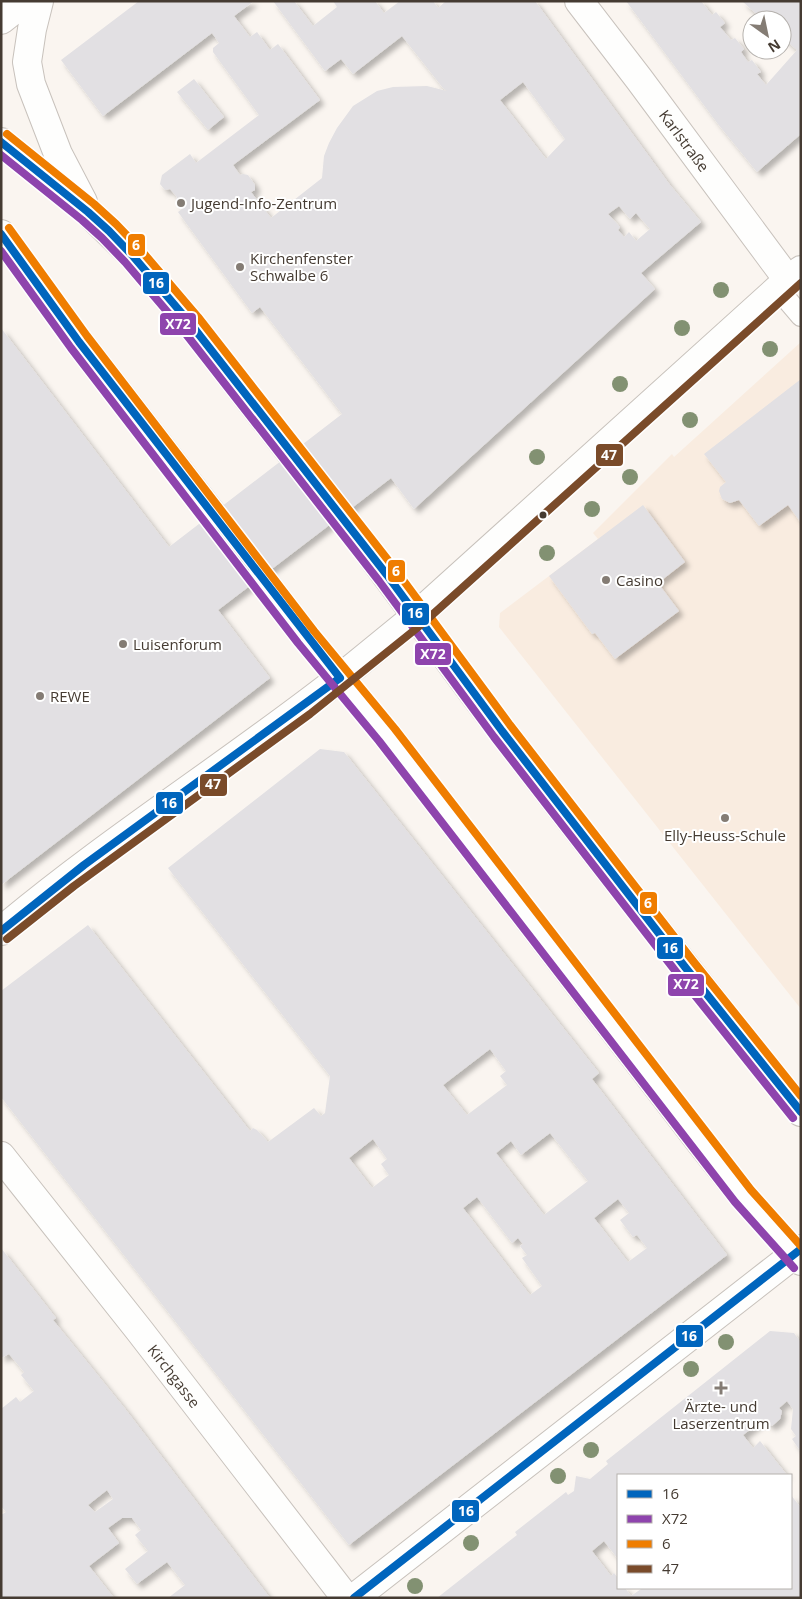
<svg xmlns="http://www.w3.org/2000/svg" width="802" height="1599" font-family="'Open Sans',sans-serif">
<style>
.built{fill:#f9ece0}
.building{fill:#e2e0e3;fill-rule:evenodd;filter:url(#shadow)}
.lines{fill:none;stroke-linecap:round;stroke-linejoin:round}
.secondary-tunnel{stroke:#d6d0ca;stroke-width:28;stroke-dasharray:28 14;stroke-linecap:butt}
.lane-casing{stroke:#c8c2bc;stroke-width:22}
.street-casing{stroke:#c8c2bc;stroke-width:30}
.secondary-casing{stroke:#c8c2bc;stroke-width:30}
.lane{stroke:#fefefd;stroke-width:20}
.street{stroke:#fefefd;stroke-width:28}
.secondary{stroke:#fefefd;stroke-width:28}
.bus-1-casing{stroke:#fff;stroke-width:11}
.bus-2-casing{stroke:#fff;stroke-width:11}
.bus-3-casing{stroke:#fff;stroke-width:11}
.bus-4-casing{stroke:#fff;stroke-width:11}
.bus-1{stroke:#0065bd;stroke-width:8}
.bus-2{stroke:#8e44ad;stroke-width:8}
.bus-3{stroke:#ef7d00;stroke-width:8}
.bus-4{stroke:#7a4b2a;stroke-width:8}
.tree{fill:#829172}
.poi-dot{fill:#847c74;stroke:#fff;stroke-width:2}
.bus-dot{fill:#453b32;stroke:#fff;stroke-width:2}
.labels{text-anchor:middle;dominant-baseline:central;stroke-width:4;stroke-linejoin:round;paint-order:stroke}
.street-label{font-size:15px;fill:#453b32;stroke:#fff}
.poi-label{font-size:15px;fill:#453b32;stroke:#fff;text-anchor:start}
.line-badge{stroke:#fff;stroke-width:2}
.badge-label{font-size:14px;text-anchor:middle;font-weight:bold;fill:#fff}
</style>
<defs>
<filter id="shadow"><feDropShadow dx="4.5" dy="4.5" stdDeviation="2.5" flood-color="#0004"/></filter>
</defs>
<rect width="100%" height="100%" fill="#faf5f0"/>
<path class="built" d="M801,342V1009L499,627L500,613L598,539L593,533L672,454L674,457Z"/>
<path class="building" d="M139,1H254L234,16L250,37L257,32L270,50L278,44L320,100L233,165L240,175L243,174L248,175L255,185V190L251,192L271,218L322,178L324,156L329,143L337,128L353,106L377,91L393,87L427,86L447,91L443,88L402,36L353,74L341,59L325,71L273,1H294L313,26L337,7L333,1H375L384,13L400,1H433L438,8L446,1H535L670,185L701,222L641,273L655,289L414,509L391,478L218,610L270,678L1,885V328L169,547L342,414L260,307L252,313L178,212L182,209L176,201L177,197L170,189L165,190L160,184L162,175L190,154L196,163L259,115L213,52V48L219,43L212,33L103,116L61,60ZM523,82L565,139L546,159L500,100ZM619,206L630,219L636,213L650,229L636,241L629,232L624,237L618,230L620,227L608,214Z
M626,1H701L712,15L716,12L725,23L720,27L731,40L735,38L744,49L741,52L748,62L752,60L761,72L757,74L766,85L797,50L782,37V20H763L742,1H801V134L757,172L718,124Z
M194,79L224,117L208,130L177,92Z
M801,379V523L788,505L759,526L739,500L730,503L722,499L719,491L720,487L726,482L704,454Z
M643,505L685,562L658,583L679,611L615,659L595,633L592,634L549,576Z
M320,749L344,752L599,1073L592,1079L727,1255L349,1545L1,1097V991L88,925L250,1131L253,1128L257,1130L268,1142L314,1108L321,1116L325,1113L330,1076L168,868ZM490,1049L506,1071L500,1076L507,1085L467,1115L443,1085ZM550,1133L588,1181L544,1215L496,1153L511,1141L521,1155ZM373,1139L387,1159L381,1164L389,1175L372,1188L349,1158ZM477,1197L512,1243L518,1238L523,1244L520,1246L527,1255L522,1258L542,1286L530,1295L463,1208ZM618,1199L629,1213L620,1220L633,1237L637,1235L647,1248L628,1262L594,1218Z
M1,1248L56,1318L53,1320L126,1410L270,1598H168L185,1585L167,1562L137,1584L125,1569L148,1551L135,1535L141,1530L132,1518H122L108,1528L119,1543L89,1566L114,1598H1V1515L6,1512L1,1506V1409L16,1397L20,1402L34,1391L21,1375L24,1372L9,1354L1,1358ZM107,1490L113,1499L95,1512L88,1505Z
M770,1331L794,1333L801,1343V1452L792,1439L796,1436L791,1429L793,1409L787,1401L779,1408L782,1411L780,1419L772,1426L768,1424L764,1419L743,1435L753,1448L760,1441L787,1475H618V1559L604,1541L592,1551L611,1576L614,1573L618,1578V1588H625L631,1596L641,1589L640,1588H791V1495L801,1508V1598H437L517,1535L515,1532L566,1492L568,1495L574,1491L576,1476L590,1479L608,1464L606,1461Z"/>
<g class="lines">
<path class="secondary-tunnel" d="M291,453L341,516
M212,514L261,578"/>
<g class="lane-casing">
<path id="lane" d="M778,289L801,316"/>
</g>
<g class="street-casing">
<g id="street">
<path id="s1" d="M579,1L639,79L788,280"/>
<path d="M1,931C109,840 229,765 340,678"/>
<path id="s2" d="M1,1156L139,1330L346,1598"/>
<path d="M354,1598L801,1249"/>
</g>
</g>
<g class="secondary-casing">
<path id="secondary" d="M39,1L32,29L27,62L31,84L58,154L83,202
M1,20L25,1
M1,142L88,212L132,255L190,323L291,453
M1,234L79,342L212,514
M341,516C396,586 447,660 502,731C600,859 700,986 801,1112
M261,578L306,637L387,735L701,1143L743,1196L801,1261
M340,678L416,616L778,289L801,270"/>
</g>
<use href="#lane" class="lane"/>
<use href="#street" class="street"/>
<use href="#secondary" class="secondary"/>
<g class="bus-1-casing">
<path id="bus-1" d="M1,142L88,212L109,231L132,255L190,323L387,575L502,731L685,967L801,1112
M1,234L79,342L340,678
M1,931L84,865L340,678
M354,1598L801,1249"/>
</g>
<g class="bus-2-casing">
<path id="bus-2" d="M1,155L82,220L102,238L125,262L182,329L379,581L494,737L677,973L793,1118
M1,251L71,348L298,643L379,741L735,1202L794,1268"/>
</g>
<g class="bus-3-casing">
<path id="bus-3" d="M7,134L94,204L116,224L140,249L198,317L395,569L510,725L693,961L801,1096
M9,228L87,336L314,631L395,729L751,1190L801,1246"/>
</g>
<g class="bus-4-casing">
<path id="bus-4" d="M7,939L74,886L310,714L422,624L801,283"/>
</g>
<use href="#bus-1" class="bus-1"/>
<use href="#bus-2" class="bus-2"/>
<use href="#bus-3" class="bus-3"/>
<use href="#bus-4" class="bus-4"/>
</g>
<g class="tree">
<circle cx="721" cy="290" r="8"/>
<circle cx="682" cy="328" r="8"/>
<circle cx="770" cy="349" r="8"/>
<circle cx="620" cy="384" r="8"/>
<circle cx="690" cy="420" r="8"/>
<circle cx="537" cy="457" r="8"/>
<circle cx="630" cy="477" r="8"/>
<circle cx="592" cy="509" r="8"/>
<circle cx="547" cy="553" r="8"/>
<circle cx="726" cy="1342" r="8"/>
<circle cx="691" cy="1369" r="8"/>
<circle cx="591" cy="1450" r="8"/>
<circle cx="558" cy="1476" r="8"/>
<circle cx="471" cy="1543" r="8"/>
<circle cx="415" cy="1586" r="8"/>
</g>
<g class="poi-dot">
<circle cx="181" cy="203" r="5"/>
<circle cx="240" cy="267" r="5"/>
<circle cx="606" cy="580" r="5"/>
<circle cx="123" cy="644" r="5"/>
<circle cx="40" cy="696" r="5"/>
<circle cx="725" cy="818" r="5"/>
<path d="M718.5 1380.5h5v5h5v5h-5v5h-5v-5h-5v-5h5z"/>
</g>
<circle class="bus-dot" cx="543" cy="515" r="4.5"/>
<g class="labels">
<g class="street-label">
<text stroke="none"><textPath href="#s1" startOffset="175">Karlstraße</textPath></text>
<text stroke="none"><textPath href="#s2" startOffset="280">Kirchgasse</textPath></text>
</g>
<g class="poi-label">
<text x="191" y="203">Jugend-Info-Zentrum</text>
<text x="250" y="258">Kirchenfenster<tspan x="250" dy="17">Schwalbe 6</tspan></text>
<text x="616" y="580">Casino</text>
<text x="133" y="644">Luisenforum</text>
<text x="50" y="696">REWE</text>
<text x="725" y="835" text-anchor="middle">Elly-Heuss-Schule</text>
<text x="721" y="1406" text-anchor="middle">Ärzte- und<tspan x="721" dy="17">Laserzentrum</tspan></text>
</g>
</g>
<g class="line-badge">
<rect x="127" y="233" width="19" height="24" rx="5" fill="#ef7d00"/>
<rect x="142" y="271" width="28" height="24" rx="5" fill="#0065bd"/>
<rect x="159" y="312" width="38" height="24" rx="5" fill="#8e44ad"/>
<rect x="595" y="443" width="29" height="24" rx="5" fill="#7a4b2a"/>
<rect x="387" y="559" width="19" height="24" rx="5" fill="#ef7d00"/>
<rect x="401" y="602" width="29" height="24" rx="5" fill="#0065bd"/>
<rect x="414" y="642" width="38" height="24" rx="5" fill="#8e44ad"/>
<rect x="199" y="773" width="29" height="24" rx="5" fill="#7a4b2a"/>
<rect x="155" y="791" width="29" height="24" rx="5" fill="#0065bd"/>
<rect x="639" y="891" width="19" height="24" rx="5" fill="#ef7d00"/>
<rect x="656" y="936" width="28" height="24" rx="5" fill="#0065bd"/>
<rect x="667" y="973" width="38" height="24" rx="5" fill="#8e44ad"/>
<rect x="675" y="1324" width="29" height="24" rx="5" fill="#0065bd"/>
<rect x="451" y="1499" width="29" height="24" rx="5" fill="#0065bd"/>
</g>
<g class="badge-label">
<text x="136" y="250">6</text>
<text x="156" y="288">16</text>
<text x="178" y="329">X72</text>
<text x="609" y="460">47</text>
<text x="396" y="576">6</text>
<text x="415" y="618">16</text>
<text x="433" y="659">X72</text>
<text x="213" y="789">47</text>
<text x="169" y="808">16</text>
<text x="648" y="908">6</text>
<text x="670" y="953">16</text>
<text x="686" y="989">X72</text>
<text x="689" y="1341">16</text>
<text x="466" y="1516">16</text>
</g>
<rect width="802" height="1599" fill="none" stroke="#453b32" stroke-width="5"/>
<rect x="617" y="1474" width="175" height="115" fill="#ffffff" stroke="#b5b1ad"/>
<rect x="627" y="1490" width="25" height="8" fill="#0065bd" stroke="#b5b1ad"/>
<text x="662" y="1499" font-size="15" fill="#453b32">16</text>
<rect x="627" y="1515" width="25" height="8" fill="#8e44ad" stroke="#b5b1ad"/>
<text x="662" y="1524" font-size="15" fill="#453b32">X72</text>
<rect x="627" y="1540" width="25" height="8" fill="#ef7d00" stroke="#b5b1ad"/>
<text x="662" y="1549" font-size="15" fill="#453b32">6</text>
<rect x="627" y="1565" width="25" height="8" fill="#7a4b2a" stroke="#b5b1ad"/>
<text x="662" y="1574" font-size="15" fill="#453b32">47</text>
<g transform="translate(767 35) rotate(147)"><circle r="24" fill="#ffffff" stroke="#b5b1ad"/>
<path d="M0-4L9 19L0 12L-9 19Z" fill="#847c74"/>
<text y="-8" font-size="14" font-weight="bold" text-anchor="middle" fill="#453b32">N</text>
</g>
</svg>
